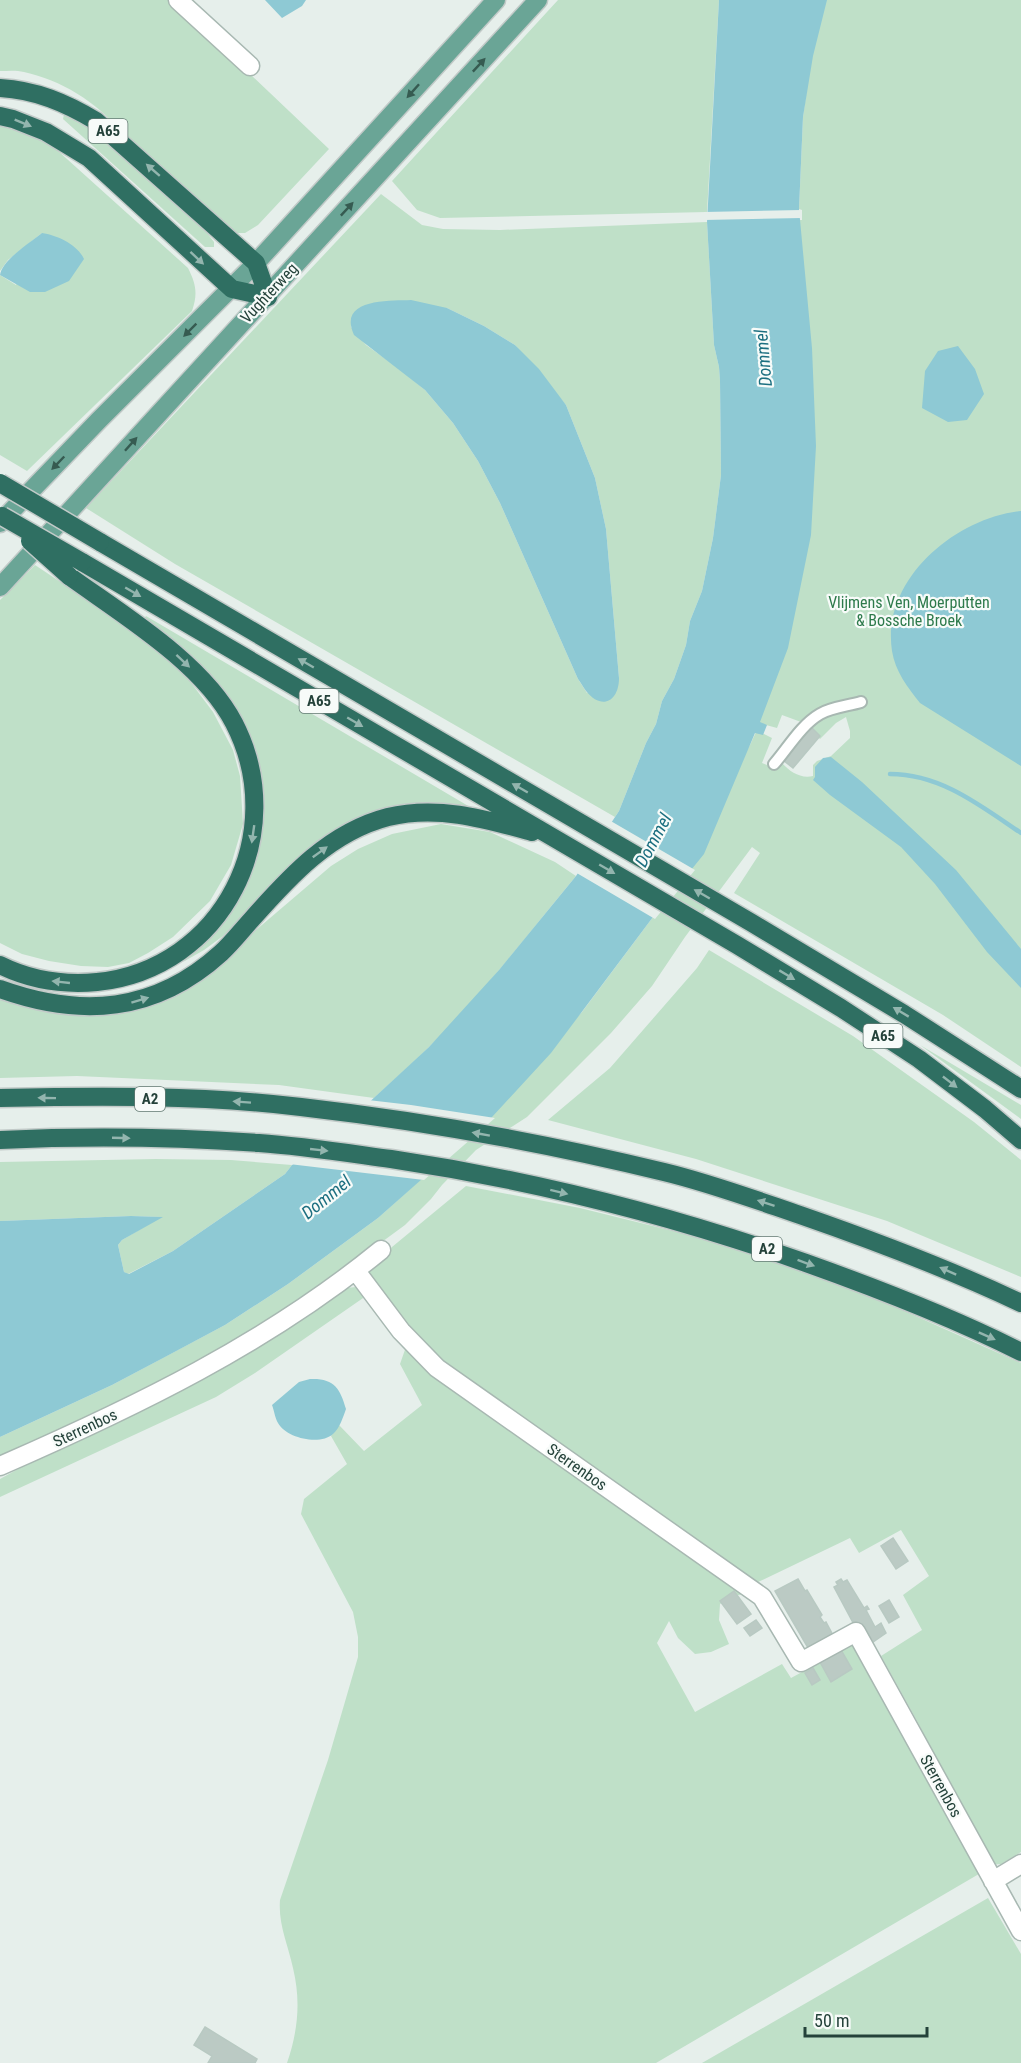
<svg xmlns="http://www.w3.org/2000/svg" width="1021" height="2063" font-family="'Roboto Condensed',sans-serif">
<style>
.green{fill:#bfe0c8;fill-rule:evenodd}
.water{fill:#8ec9d4}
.pier{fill:#e6efeb}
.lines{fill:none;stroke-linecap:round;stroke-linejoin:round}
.stream{stroke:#8ec9d4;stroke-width:4.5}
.building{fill:#bbcac4;stroke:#b8c9c2;stroke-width:1.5}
.lane-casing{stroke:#a8b8b2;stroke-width:14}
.street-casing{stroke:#a8b8b2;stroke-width:21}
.primary-casing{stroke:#c2cac8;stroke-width:21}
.highway-casing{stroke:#c2cac8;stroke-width:21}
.lane{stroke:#fff;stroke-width:10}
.street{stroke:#fff;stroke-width:18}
.primary{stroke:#6aa596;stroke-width:18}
.highway{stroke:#2f6f62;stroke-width:18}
.highway-bridge-casing{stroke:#c2cac8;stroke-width:21;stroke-linecap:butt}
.highway-bridge{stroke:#2f6f62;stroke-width:18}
.oneway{fill:#365b51}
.oneway2{fill:#93b5ae}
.labels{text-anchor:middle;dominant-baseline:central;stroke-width:4.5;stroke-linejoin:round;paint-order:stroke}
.shield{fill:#f7fbf9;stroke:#637a73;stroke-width:1.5}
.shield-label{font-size:15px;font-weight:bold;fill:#24423a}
.street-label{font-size:16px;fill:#24423a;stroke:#f7fbf9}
.park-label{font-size:16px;fill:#2d7a4b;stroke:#f7fbf9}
.water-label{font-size:18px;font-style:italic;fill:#1c6f80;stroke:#f7fbf9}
</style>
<rect width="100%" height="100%" fill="#e6efeb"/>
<path class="green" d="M0,0H172L329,149L258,225L245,233H234L120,130C96,102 61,80 24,72C16,70 8,71 0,71Z
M558,0H719L707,212L440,218L417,210L392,181Z
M819,0H1021V1067L943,1015L734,893L760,853L752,847L685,937L652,986L611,1033L527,1117L476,1150L442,1185L431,1199L405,1225L330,1280L217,1354L0,1460V1437L112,1385L225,1325L288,1284L378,1218L419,1181L582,1012L653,917L750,745L756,732L803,257L799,220H802V210L799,209L803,117ZM840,702L844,712L825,717L811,727L812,731L820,739L836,723L846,717L850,731V738L831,756L817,761L813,765V776C801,779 790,772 782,763L772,767L762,763L772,738L762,733L766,725L777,728L782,715L801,722L815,710Z
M65,110C116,142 159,188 204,229L214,242V247H205L63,119Z
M0,126C23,126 39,136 57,150L188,268C196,284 198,294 192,311L27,471L0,455V275L16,285L42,233L8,260L0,271Z
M381,194L422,225L443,229L500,230L707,222L714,345L719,367L720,381L721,475L713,538L702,591L690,621L686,645L674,679L662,701L656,724L646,743L619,811L615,817L175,564L86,508ZM447,308L484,326L515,345L566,405L595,478L606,529L619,678L587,693L578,679L500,503L478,461L453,423L425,390L397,367L366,345L351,327L352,318Z
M35,565L149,641L189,680L213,712L233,750L240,776L243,824L231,865L210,901L173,937L148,953L129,963L108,967L81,966L49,961L22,954L0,943V600Z
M146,616L470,807L469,809H390L271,887L223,936L204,950L183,962L224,920L242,892L259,843L261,819L250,741L143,620Z
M441,824L490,832L555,862L576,876C528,934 482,995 428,1048C411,1065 392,1081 374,1098L279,1085L77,1076L0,1078V997L16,1005L45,1011L80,1015L110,1012L208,973L234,953L256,930L331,866L358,849L392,834Z
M709,950L853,1036L974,1122L1021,1160V1277L887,1221L696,1159L548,1120L610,1068L697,968Z
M920,1045L1021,1105V1120V1119Z
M156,1159L231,1160L292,1165L285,1174L173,1251L128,1274L124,1272L118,1245L122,1240L161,1217L131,1216L0,1221V1162Z
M466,1186L580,1208L746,1249L873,1297L1021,1363V1852L1001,1864L990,1865L917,1721L881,1656L922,1630L903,1595L929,1576L901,1530L859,1553L850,1538L756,1583L454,1375L372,1287L369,1272L375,1261Z
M356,1287L366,1296L255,1373L216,1397L0,1497V1479L346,1288Z
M407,1344L746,1593L728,1598L720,1604L719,1620L729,1644L711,1652L695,1654L678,1638L669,1621L657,1643L695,1712L782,1664L791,1678L856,1643L984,1871L656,2063H287C298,2031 301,2001 293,1968C288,1945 278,1924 280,1900L328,1760L358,1657V1637L353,1612L301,1514L304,1499L347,1464L331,1436L339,1425L364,1451L422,1405L400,1364Z
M988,1898L1021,1954V2063H702Z"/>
<path class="water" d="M265,0H306L302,6L282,18Z
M719,0H827L813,56L803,117L799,209L812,348L816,446L811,535L788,648L760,722L767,725L763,735L755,733L704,854L653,917L551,1053L492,1117L378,1218L288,1284L225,1325L165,1357L112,1385L0,1437V1221L131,1216L163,1217L122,1240L118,1245L124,1272L129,1274L173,1251L285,1174L292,1165L338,1131L429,1047L499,970L576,876L619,811L646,743L656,724L662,701L674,679L686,645L690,621L702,591L713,538L721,475L720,381L719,367L714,345L707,222Z
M42,233C57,235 78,245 84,259L69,281L45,292H30L0,275C2,260 30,243 42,233Z
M411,300L447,308L484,326L515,345L539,369L566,405L595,478L606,529L619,678C619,701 602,711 586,691C583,687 581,683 578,679L500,503L478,461L453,423L425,390L354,335C337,298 390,301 411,300Z
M958,346L975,369L984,394L967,420L948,422L922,408L925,371L938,351Z
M1021,511V766L920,703C908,688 895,671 892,651C881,580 955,518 1021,511Z
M831,757L862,782L956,870L1021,949V988L987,952L935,884L901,847L830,795L813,780L815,777V767L823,758Z
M310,1379C334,1378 340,1388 346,1409C343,1417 340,1428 333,1434C320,1446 286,1438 278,1423C275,1418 274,1410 272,1405L299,1382Z"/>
<path class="pier" d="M802,210V218L704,220V212Z
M609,820L695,870L655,919L575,872Z
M368,1100L411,1105L495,1118L424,1180L289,1164L336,1128Z"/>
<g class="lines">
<path class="stream" d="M890,774C941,774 981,806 1021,833"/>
</g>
<path class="building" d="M811,727L820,736L793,768L783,760Z
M893,1538L908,1561L896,1569L881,1546Z
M798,1579L805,1591L807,1590L822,1615L820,1617L824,1623L826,1622L836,1641L811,1653L775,1591Z
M841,1579L843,1582L847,1580L864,1608L867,1606L869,1609L866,1610L875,1627L881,1623L886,1633L866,1647L834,1587L838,1585L836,1582Z
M734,1591L751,1614L737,1624L720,1601Z
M889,1600L899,1617L889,1623L879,1606Z
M756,1620L762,1628L750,1636L744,1628Z
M841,1650L852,1669L831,1682L820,1662Z
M813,1668L820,1680L812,1685L805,1673Z
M205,2027L257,2059L255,2063H208L212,2056L194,2045Z"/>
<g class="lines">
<g class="lane-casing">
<path id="lane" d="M774,764C788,748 801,725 820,714C832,707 848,706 861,702"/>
</g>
<g class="street-casing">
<path id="street" d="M178,0L250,66
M356,1271L401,1331L437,1368L762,1597L801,1662L856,1632L1021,1931
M0,1466C135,1407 266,1344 381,1250
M993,1881L1021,1864"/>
</g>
<g class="primary-casing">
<path id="primary" d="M0,523L99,420L256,263L496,0
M0,587L538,0"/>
</g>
<g class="highway-casing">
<path id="highway" d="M0,88C36,90 66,103 96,121L256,263L268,297
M0,116L13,119L46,132L89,158L232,289L268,297
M100,542L752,923L904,1014L1021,1089
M82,562L737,945L841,1008L919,1059L985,1109L1021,1140
M0,965C30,980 64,985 97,982C223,969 291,833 234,723C203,663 123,615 69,576
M0,989C81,1018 155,1013 221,953C232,943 242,930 252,919C290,876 330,832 388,817C438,805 485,819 532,832
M0,1098C99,1096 203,1095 301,1107C423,1121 545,1143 664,1172C710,1183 756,1200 800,1215C875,1241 949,1269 1021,1303
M0,1140C86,1136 173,1137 259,1143C303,1146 347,1153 391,1159C532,1180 671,1215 806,1263C879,1289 952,1317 1021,1352"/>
</g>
<use href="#lane" class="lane"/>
<use href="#street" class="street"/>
<use href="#primary" class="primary"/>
<use href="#highway" class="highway"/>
<g class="highway-bridge-casing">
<path id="highway-bridge" d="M0,483L100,542
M2,516L82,562
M30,541L69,576"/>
</g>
<use href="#highway-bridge" class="highway-bridge"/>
</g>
<defs><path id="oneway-solid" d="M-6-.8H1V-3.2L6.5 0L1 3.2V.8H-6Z" transform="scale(1.5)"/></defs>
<g class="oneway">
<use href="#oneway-solid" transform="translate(479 65) rotate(-47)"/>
<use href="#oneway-solid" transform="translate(413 91) rotate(132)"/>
<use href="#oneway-solid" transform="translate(347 209) rotate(-47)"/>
<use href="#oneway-solid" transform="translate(190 330) rotate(135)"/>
<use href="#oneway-solid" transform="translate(131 444) rotate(-48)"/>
<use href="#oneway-solid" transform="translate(58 463) rotate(134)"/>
</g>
<g class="oneway2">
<use href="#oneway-solid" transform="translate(23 123) rotate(22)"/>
<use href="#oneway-solid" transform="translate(153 170) rotate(-139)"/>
<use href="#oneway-solid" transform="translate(197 258) rotate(43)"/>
<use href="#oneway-solid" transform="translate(133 592) rotate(30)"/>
<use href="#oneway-solid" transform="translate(183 661) rotate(43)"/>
<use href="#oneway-solid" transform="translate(306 663) rotate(-150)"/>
<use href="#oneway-solid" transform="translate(355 722) rotate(30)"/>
<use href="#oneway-solid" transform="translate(520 788) rotate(-150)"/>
<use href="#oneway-solid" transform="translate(253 834) rotate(98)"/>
<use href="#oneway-solid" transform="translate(320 852) rotate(-36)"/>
<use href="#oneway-solid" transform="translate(607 869) rotate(30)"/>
<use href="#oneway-solid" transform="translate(702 894) rotate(-150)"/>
<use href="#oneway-solid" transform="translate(787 975) rotate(31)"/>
<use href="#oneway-solid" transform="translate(61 982) rotate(-174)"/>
<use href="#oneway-solid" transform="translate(140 1000) rotate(-17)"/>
<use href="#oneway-solid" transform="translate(901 1012) rotate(-149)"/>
<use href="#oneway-solid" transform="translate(950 1082) rotate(38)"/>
<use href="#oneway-solid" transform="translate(47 1098) rotate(-179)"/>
<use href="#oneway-solid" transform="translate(242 1102) rotate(-176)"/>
<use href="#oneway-solid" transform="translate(481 1134) rotate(-170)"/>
<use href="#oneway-solid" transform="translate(121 1138) rotate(2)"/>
<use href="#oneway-solid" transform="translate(319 1150) rotate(6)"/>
<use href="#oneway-solid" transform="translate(559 1192) rotate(14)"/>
<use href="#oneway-solid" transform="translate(766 1203) rotate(-162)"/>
<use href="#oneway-solid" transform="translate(806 1263) rotate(20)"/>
<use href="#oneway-solid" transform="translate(948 1271) rotate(-156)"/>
<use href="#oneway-solid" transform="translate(987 1336) rotate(24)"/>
</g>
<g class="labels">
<g class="shield">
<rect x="88.5" y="119" width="39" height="24" rx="4.5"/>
<rect x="299.5" y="689" width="39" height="24" rx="4.5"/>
<rect x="863.5" y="1024" width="39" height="24" rx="4.5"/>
<rect x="135" y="1087" width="30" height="24" rx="4.5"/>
<rect x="752" y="1237" width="30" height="24" rx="4.5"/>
</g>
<g class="shield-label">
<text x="108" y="131">A65</text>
<text x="319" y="701">A65</text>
<text x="883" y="1036">A65</text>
<text x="150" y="1099">A2</text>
<text x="767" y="1249">A2</text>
</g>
<g class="street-label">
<text transform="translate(269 293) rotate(-47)">Vughterweg</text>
<text transform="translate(85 1428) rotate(-25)">Sterrenbos</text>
<text transform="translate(577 1467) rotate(35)">Sterrenbos</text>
<text transform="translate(941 1786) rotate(61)">Sterrenbos</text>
</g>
<g class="park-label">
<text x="909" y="602">Vlijmens Ven, Moerputten<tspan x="909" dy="18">&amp; Bossche Broek</tspan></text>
</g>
<g class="water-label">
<text transform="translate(763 358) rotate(-95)">Dommel</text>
<text transform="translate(653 840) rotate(-62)">Dommel</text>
<text transform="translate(326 1197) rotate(-39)">Dommel</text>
</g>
</g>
<path d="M805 2027v9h122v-9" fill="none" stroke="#24423a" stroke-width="3"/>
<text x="814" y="2027" font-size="18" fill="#24423a" stroke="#f7fbf9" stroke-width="4.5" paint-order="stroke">50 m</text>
</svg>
